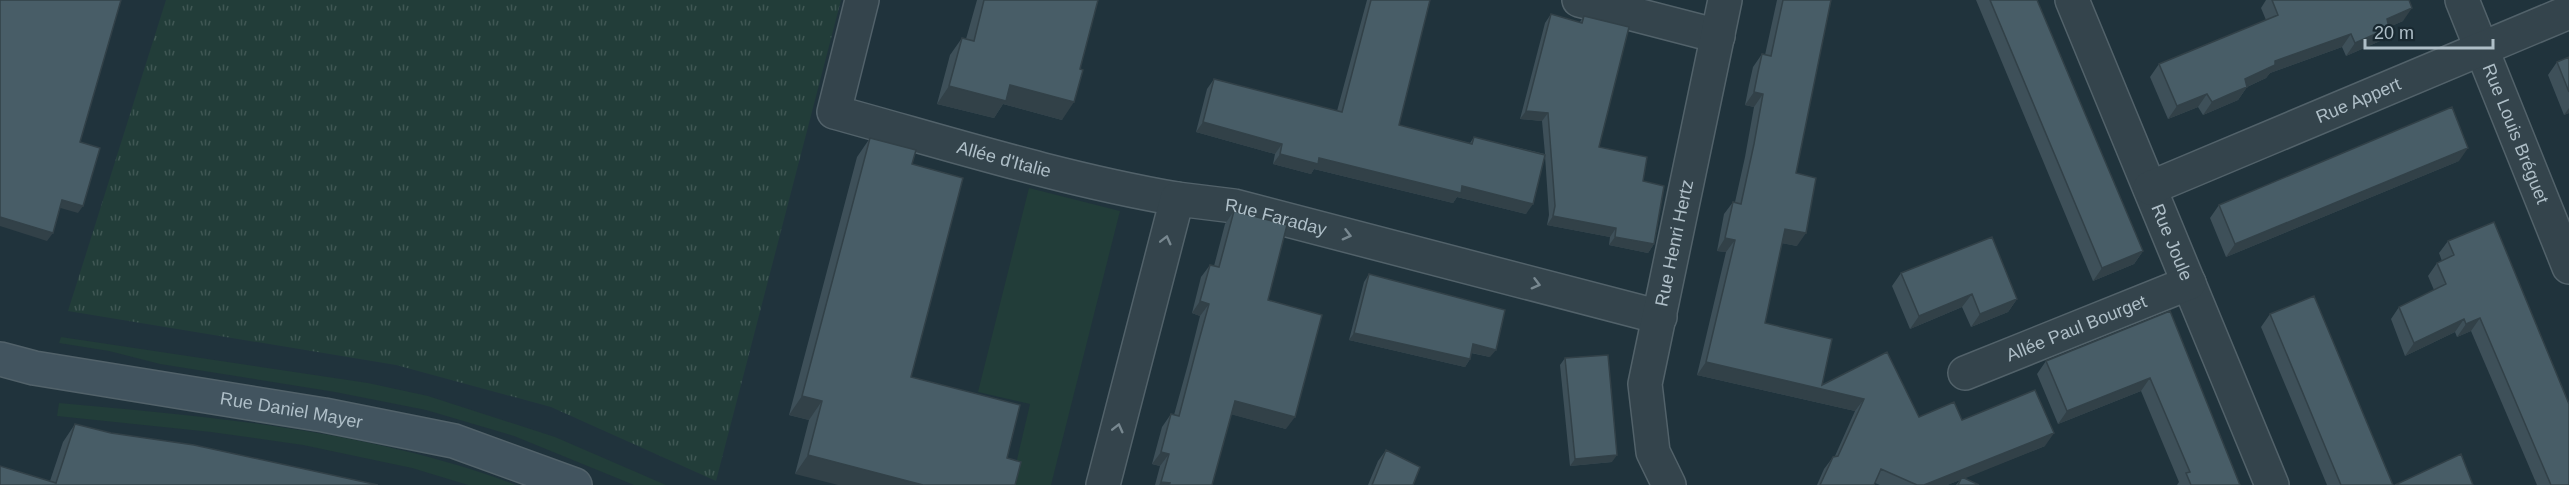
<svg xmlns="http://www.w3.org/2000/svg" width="2569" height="485" font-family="Helvetica,sans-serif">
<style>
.grass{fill:#223d39}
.park{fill:url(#park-tufts)}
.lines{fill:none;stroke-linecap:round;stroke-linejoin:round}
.minor-casing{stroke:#52626a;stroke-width:36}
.secondary-casing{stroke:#52626a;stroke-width:36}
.minor{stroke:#34444c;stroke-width:33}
.secondary{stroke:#42545f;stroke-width:33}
.wall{fill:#3e5059}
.shaded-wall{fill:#324148}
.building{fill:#485d67;stroke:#324148;stroke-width:1.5}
.oneway{stroke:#788890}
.labels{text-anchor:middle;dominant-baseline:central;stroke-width:6;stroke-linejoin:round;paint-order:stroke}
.street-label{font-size:18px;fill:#afbfc8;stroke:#192931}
</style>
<defs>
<pattern id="park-tufts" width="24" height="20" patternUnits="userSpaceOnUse" patternTransform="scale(1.5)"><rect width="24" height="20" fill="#223d39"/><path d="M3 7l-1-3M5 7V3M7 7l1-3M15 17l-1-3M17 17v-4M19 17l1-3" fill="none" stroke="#405754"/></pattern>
</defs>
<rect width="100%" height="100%" fill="#20333c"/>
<path class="grass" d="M1029,188L1120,211L1051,485H1011L1030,404L978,392Z
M61,337L368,383L428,396L555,437L666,485H634L514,436L426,410L335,392L160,364L109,351L59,343Z
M59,403C213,417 370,430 516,485H468L412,468L303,445L211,432L57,416Z"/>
<path class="park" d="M166,0H841L716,481L551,407L396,365L68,311Z"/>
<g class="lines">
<g class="minor-casing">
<g id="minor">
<path id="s1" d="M862,0L834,112C947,143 1061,179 1177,199"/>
<path d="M1579,0L1718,36"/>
<path id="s2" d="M2072,0L2272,485"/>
<path id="s3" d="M2462,0L2569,267"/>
<path id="s4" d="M2150,188L2569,12"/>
<path id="s5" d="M1965,373L2189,283"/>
<path id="s6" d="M1103,485L1177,199L1234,206L1660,317"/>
<path id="s7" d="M1669,485L1653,452L1645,384L1725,0"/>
</g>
</g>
<g class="secondary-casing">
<g id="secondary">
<path id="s8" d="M0,359L34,368L324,415L454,441L575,485"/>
</g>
</g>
<use href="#minor" class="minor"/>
<use href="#secondary" class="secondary"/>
</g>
<path class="wall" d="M977,0H1098L1062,120L1003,104L994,118L937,104L950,55L962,38L966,39Z
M1367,0H1430L1399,125L1470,143L1474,137L1545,154L1542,121L1520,119L1545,23L1551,14L1579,23L1584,16L1599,147L1643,181L1654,244L1648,253L1609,245L1610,237L1547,225L1549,215L1545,156L1526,214L1457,197L1453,203L1314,169L1311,174L1273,164L1275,154L1196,132L1207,89L1214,79L1337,111Z
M1777,0H1831L1796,173L1797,246L1782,243L1765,323L1822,385L1919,417L1962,420L2045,446L1964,478L1979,485H1956L1960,480L1947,485H1880L1875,483L1874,485H1817L1824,469L1833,457L1835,456L1855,411L1697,375L1726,252L1717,251L1724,214L1733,202H1735L1745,157L1754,107L1745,105L1749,85L1753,67L1762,54L1765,55Z
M1976,0H2037L2143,251L2134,264L2093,281Z
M2266,0H2409L2403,21L2389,27L2380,41L2346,56L2342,47L2270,73L2266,78L2247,87L2238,100L2203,115L2198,107L2168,119L2150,77L2159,64L2266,20L2261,8Z
M2569,57V113L2564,115L2548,75L2557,62Z
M870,138L912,164L911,377L795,474L809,420L789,415L857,157Z
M2459,161L2226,257L2210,218L2219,205Z
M1234,211L1268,300L1286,429L1231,414L1212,485H1155L1160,466L1152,464L1162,427L1171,414L1174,415L1188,364L1200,316L1192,313L1201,277L1210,265L1214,266L1225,224Z
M2448,241L2569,485H2537L2471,331L2457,337L2455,332L2405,356L2391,319L2399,307L2434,290L2428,276L2437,263L2442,261L2439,253Z
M1901,273L2017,299L2008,312L1971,327L1962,307L1910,329L1892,286Z
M1369,274L1490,357L1471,353L1470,359L1465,367L1349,340L1364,282Z
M2170,311L2240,485H2177L2179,482L2141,391L2058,424L2037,374L2046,361Z
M2270,314L2393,485H2327L2261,327Z
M1565,358L1612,462L1570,466L1560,365Z
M75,424L111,433L378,485H0L50,481L63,442Z
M1386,450L1413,485H1368L1378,461Z"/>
<path class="shaded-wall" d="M2412,8L2403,21L2378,32L2387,19Z
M2389,28L2380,41L2346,56L2355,43Z
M2351,34L2342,47L2270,73L2266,78L2236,92L2245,79L2275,61Z
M1010,85L1074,102L1062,120L1003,104L994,118L937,104L949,86Z
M2247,87L2238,100L2203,115L2212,102Z
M1754,92L1763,94L1754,107L1745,105Z
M2207,94L2198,107L2168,119L2177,106Z
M2569,108V113L2564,115Z
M1526,111L1548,113L1542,121L1520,119Z
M1203,122L1282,144L1275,154L1196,132Z
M2468,148L2459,161L2226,257L2235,244Z
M1280,154L1319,158L1462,186L1533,204L1526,214L1457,197L1453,203L1314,169L1311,174L1273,164Z
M62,200L83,206L78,213L57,207Z
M1553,216L1616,228L1610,237L1547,225Z
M0,217L53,233L47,241L0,226Z
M1785,229L1806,233L1797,246L1776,242Z
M1615,237L1654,244L1648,253L1609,245Z
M1725,238L1735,240L1726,252L1717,251Z
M2143,251L2134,264L2093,281L2102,268Z
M1972,294L1962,307L1910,329L1919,316Z
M2017,299L2008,312L1971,327L1980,314Z
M1200,301L1209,304L1200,316L1192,313Z
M2480,318L2471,331L2457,337L2466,324Z
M2464,319L2455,332L2405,356L2414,343Z
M1354,333L1470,359L1465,367L1349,340Z
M1473,344L1496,350L1490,357L1468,352Z
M1706,362L1864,399L1855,411L1697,375Z
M2150,378L2141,391L2058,424L2067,411Z
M802,396L822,401L809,420L789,415Z
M1235,401L1295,417L1286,429L1226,413Z
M2054,433L2045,446L1961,480L1962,477L1960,480L1947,485H1924Z
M1161,452L1169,454L1160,466L1152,464Z
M808,455L923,485H838L795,474Z
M1617,455L1612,462L1570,466L1575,459Z
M1161,482L1170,483L1169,485H1159Z"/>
<path class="building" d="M0,0H121L80,142L100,148L83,206L62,200L53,233L0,217Z
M984,0H1098L1080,69L1083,70L1074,102L1010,85L1006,101L949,86L962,38L974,41Z
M1371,0H1430L1399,125L1472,144L1474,137L1545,155L1533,204L1462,186L1461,193L1319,158L1318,164L1280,154L1282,144L1203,122L1214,79L1342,112Z
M1783,0H1831L1796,173L1816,178L1806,233L1785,229L1765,323L1832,339L1822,385L1887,352L1919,417L1954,402L1962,420L2035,390L2054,433L1924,485H1917L1881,469L1874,485H1820L1833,457L1838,456L1864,399L1706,362L1735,240L1725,238L1733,202L1741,204L1754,144L1763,94L1754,92L1758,72L1762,54L1771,56Z
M1990,0H2037L2143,251L2102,268Z
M2272,0H2409L2412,8L2387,19L2389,28L2355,43L2351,34L2275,61V65L2245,79L2247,87L2230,94L2212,102L2207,94L2177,106L2159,64L2278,15Z
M1551,14L1582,23L1584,16L1629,27L1599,147L1647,157L1643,181L1664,186L1654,244L1615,237L1616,228L1553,216L1555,206L1548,113L1526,111Z
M2569,57V92L2557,62Z
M2452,107L2468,148L2235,244L2219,205Z
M870,138L916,150L912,164L963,178L911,377L1020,405L1007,458L1021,462L1015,485H923L808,455L822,401L802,396Z
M1234,211L1287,225L1268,300L1322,315L1295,417L1235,401L1212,485H1169L1170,483L1161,482L1169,454L1161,452L1171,414L1179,416L1196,351L1209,304L1200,301L1210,265L1219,267Z
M2494,222L2569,404V485H2551L2480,318L2466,324L2464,319L2414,343L2399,307L2446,284L2437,263L2454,255L2448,241Z
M1992,237L2017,299L1980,314L1972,294L1919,316L1901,273Z
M1369,274L1505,310L1496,350L1473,344L1470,359L1354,333Z
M2314,296L2393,485H2341L2270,314Z
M2170,311L2240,485H2191L2186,473L2190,472L2150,378L2067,411L2046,361Z
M1608,355L1617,455L1575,459L1565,358Z
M75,424L111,433L194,445L378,485H0V466L56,483Z
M1386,450L1420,467L1413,485H1372Z
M2461,454L2473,485H2395Z
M1962,477L1979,485H1958Z"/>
<defs><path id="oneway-chevron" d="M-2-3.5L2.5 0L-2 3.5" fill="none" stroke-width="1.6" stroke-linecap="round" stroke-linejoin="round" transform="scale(1.5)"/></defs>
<g class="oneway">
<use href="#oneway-chevron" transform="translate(1347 235) rotate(15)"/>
<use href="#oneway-chevron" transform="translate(1166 240) rotate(-76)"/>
<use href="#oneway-chevron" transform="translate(1536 284) rotate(15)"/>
<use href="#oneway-chevron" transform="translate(1118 428) rotate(-76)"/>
</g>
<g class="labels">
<g class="street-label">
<text stroke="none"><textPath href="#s4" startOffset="226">Rue Appert</textPath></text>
<text stroke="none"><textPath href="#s3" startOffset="144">Rue Louis Bréguet</textPath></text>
<text stroke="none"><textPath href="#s1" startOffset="292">Allée d'Italie</textPath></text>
<text stroke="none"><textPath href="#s6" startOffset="396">Rue Faraday</textPath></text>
<text stroke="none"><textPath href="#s2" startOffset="262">Rue Joule</textPath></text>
<text stroke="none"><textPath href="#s7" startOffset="249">Rue Henri Hertz</textPath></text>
<text stroke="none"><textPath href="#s5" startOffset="120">Allée Paul Bourget</textPath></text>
<text stroke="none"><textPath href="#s8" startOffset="296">Rue Daniel Mayer</textPath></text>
</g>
</g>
<path d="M2365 39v9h128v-9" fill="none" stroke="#afbfc8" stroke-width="3"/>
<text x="2374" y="39" font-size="18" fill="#afbfc8" stroke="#192931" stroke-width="4.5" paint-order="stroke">20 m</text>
</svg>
